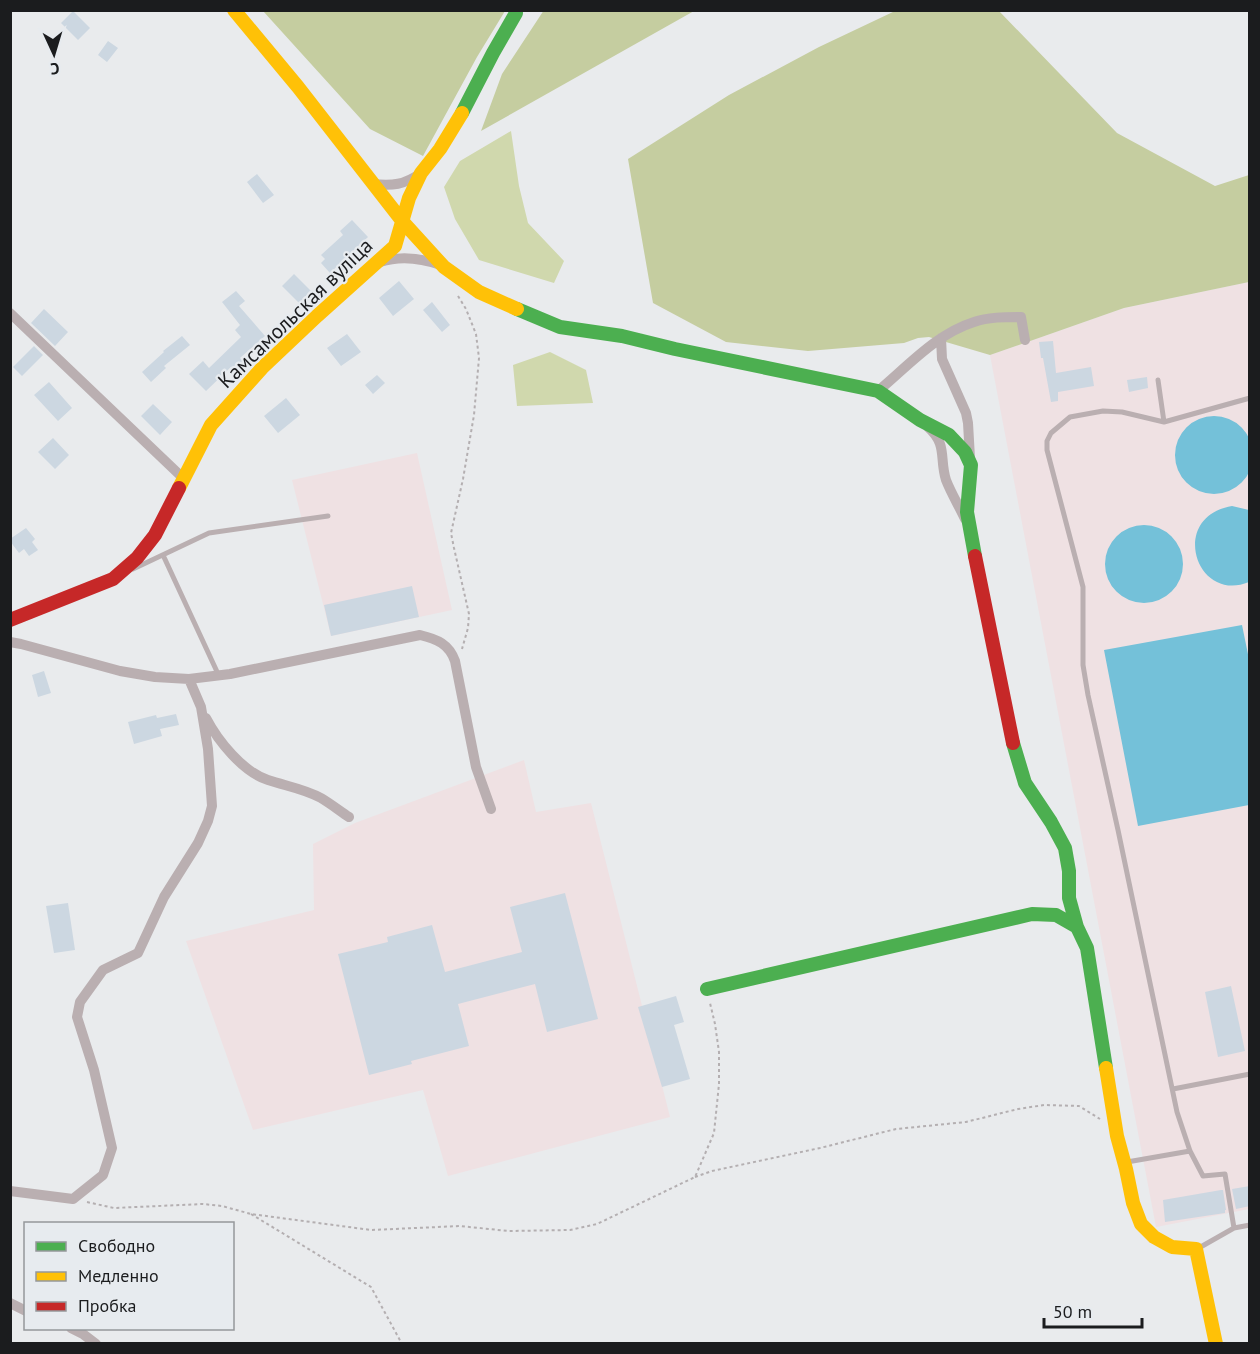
<svg xmlns="http://www.w3.org/2000/svg" width="1260" height="1354" font-family="'PT Sans',sans-serif">
<style>
.industrial{fill:#efe1e3}
.green{fill:#d0d8ad}
.forest{fill:#c5cda0}
.water{fill:#74c1d9}
.building{fill:#ccd7e1}
.lines{fill:none;stroke-linecap:round;stroke-linejoin:round}
.path{stroke:#b4afb1;stroke-width:2;stroke-dasharray:3 3;stroke-linecap:butt}
.lane{stroke:#baafb1;stroke-width:5}
.street{stroke:#baafb1;stroke-width:10}
.fast{stroke:#4caf50;stroke-width:14}
.slow{stroke:#ffc107;stroke-width:14}
.jam{stroke:#c62828;stroke-width:14}
.labels{text-anchor:middle;dominant-baseline:central;stroke-width:4.5;stroke-linejoin:round;paint-order:stroke}
.street-label{font-size:21px;fill:#1b1c1e;stroke:#e7ebef}
</style>
<rect width="100%" height="100%" fill="#e9ebed"/>
<path class="industrial" d="M1249,282V1209L1156,1227L990,355L1124,308Z
M417,453L452,610L331,636L292,480Z
M524,760L536,812L591,803L670,1117L448,1176L423,1090L253,1130L186,941L314,910L313,844L355,823Z"/>
<path class="green" d="M511,131L519,186L528,223L564,261L554,283L479,260L455,219L444,187L460,161Z
M550,352L586,370L593,403L517,406L513,365Z"/>
<path class="forest" d="M544,10H694V11L481,131L502,74Z
M263,11H505L477,57L423,156L370,129Z
M895,11H999L1117,133L1215,186L1249,175V282L1124,308L990,355L929,337L918,338L904,343L808,351L726,342L653,303L628,159L729,95L819,47Z"/>
<path class="water" d="M1175 455a39 39 0 1 1 78 0a39 39 0 1 1-78 0Z
M1232,506L1249,510V582C1196,604 1168,517 1232,506Z
M1105 564a39 39 0 1 1 78 0a39 39 0 1 1-78 0Z
M1242,625L1250,664L1249,805L1138,826L1104,650Z"/>
<path class="building" d="M73,11L90,28L78,40L61,23Z
M108,41L118,48L107,62L98,55Z
M257,174L274,195L263,203L247,182Z
M352,220L368,237L330,273L321,263L325,259L321,255L343,235L340,231Z
M294,274L311,291L299,303L282,286Z
M399,281L414,299L393,316L379,298Z
M236,291L245,301L239,306L265,336L240,358L247,365L237,374L231,367L206,391L189,374L203,361L209,368L241,337L235,330L240,325L222,302Z
M432,302L450,325L442,332L423,310Z
M44,309L68,332L55,346L31,323Z
M347,334L361,352L341,366L327,348Z
M182,336L190,345L164,366L166,368L151,382L142,372L164,352L163,351Z
M1053,341L1056,373L1091,367L1094,386L1058,392V401L1051,402L1043,358H1041L1039,342Z
M34,346L43,355L22,376L13,367Z
M377,375L385,383L373,394L365,385Z
M1147,377L1148,388L1129,392L1127,380Z
M49,382L72,408L58,421L34,395Z
M286,398L300,415L278,433L264,416Z
M153,404L172,422L160,435L141,416Z
M53,438L69,455L55,469L38,452Z
M26,528L35,539L32,542L38,550L29,556L24,549L19,553L10,541V539Z
M412,586L419,617L331,636L324,605Z
M44,671L51,693L38,697L32,675Z
M176,714L179,725L160,729L162,736L134,744L128,722L156,715L157,718Z
M565,893L598,1019L547,1032L535,984L458,1004L469,1046L411,1061L412,1064L369,1075L338,954L388,942L387,937L432,925L445,972L522,952L510,907Z
M68,903L75,950L54,953L46,906Z
M1231,986L1245,1051L1218,1057L1205,992Z
M676,996L684,1022L674,1025L690,1079L662,1087L638,1007Z
M1250,1186V1206L1236,1209L1232,1189Z
M1221,1190H1223L1226,1210H1225V1213L1165,1222L1163,1200Z"/>
<g class="lines">
<path class="path" d="M458,296L466,309L476,334L479,358L474,415L463,479L451,533L454,548L469,614L468,628L462,649
M695,1177L712,1171L820,1148L896,1129L966,1122L1018,1109L1044,1105L1079,1106L1100,1119
M87,1202L114,1208L203,1204L222,1206L251,1214L371,1230L460,1226L508,1231L570,1230L597,1224L695,1177L714,1133L719,1084V1052L715,1024L710,1003
M251,1214L371,1287L402,1344"/>
<path class="lane" d="M1158,380L1164,422
M163,555L219,676
M133,569L209,533L328,516
M1173,1089L1250,1074
M1127,1162L1190,1151
M1234,1228L1225,1174L1203,1176L1190,1151L1177,1112L1118,830L1088,695L1083,665V587L1047,450V441L1051,433L1070,417L1103,411L1122,412L1164,422L1250,398
M1197,1249L1234,1228L1250,1225"/>
<path class="street" d="M372,184C393,186 404,185 421,173
M380,262C401,255 421,258 441,265
M10,313L183,478
M941,338L942,359L966,413L968,423L970,458
M878,391C908,366 936,334 974,322C988,317 1005,317 1021,317L1025,340
M928,427C948,445 939,458 946,480C951,493 959,506 965,519
M10,642L21,644L120,671L155,677L189,679L230,674L420,635C437,639 449,644 455,661L476,767L491,809
M206,718C218,741 243,772 268,780C286,786 305,789 321,798C331,804 340,811 349,817
M10,1191L73,1199L103,1175L112,1148L94,1070L77,1017L80,1002L103,970L138,953L164,897L198,843L208,821L212,806L208,749L201,707L189,679
M10,1303L26,1311
M71,1328L83,1334L96,1344"/>
<path class="fast" d="M462,113L493,53L516,13
M517,309L560,327L622,336L675,349L878,391L920,420L949,435L965,452L971,465L967,512L975,556
M1013,743L1025,783L1051,822L1065,848L1069,871V898L1077,927
M707,989L1032,914L1056,915L1077,927L1087,948L1106,1068"/>
<path class="slow" d="M234,10L298,87L403,222L444,267L479,292L517,309
M179,488L211,425L262,368L317,316L395,246L409,198L421,173L440,149L462,113
M1106,1068L1117,1136L1126,1169L1133,1203L1141,1224L1154,1237L1172,1247L1196,1249L1216,1344"/>
<path class="jam" d="M975,556L1013,743
M10,620L113,579L137,558L155,535L179,488"/>
</g>
<g class="labels">
<g class="street-label">
<text transform="translate(295 313) rotate(-44)">Камсамольская вуліца</text>
</g>
</g>
<rect width="1260" height="1354" fill="none" stroke="#1b1c1e" stroke-width="24"/>
<rect x="24" y="1222" width="210" height="108" fill="#e7ebef" stroke="#95989b" stroke-width="1.5"/>
<rect x="36" y="1242" width="30" height="9" fill="#4caf50" stroke="#95989b" stroke-width="1.5"/>
<text x="78" y="1252" font-size="18" fill="#1b1c1e">Свободно</text>
<rect x="36" y="1272" width="30" height="9" fill="#ffc107" stroke="#95989b" stroke-width="1.5"/>
<text x="78" y="1282" font-size="18" fill="#1b1c1e">Медленно</text>
<rect x="36" y="1302" width="30" height="9" fill="#c62828" stroke="#95989b" stroke-width="1.5"/>
<text x="78" y="1312" font-size="18" fill="#1b1c1e">Пробка</text>
<g transform="translate(54 54) rotate(176)" stroke="#e7ebef" stroke-width="4.5" paint-order="stroke">
<path d="M0-4.5L10 22L0 15L-10 22Z" fill="#1b1c1e"/>
<text y="-9" font-size="16" font-weight="bold" text-anchor="middle" fill="#1b1c1e">С</text>
</g>
<path d="M1044 1318v9h98v-9" fill="none" stroke="#1b1c1e" stroke-width="3"/>
<text x="1053" y="1318" font-size="18" fill="#1b1c1e" stroke="#e7ebef" stroke-width="4.5" paint-order="stroke">50 m</text>
</svg>
